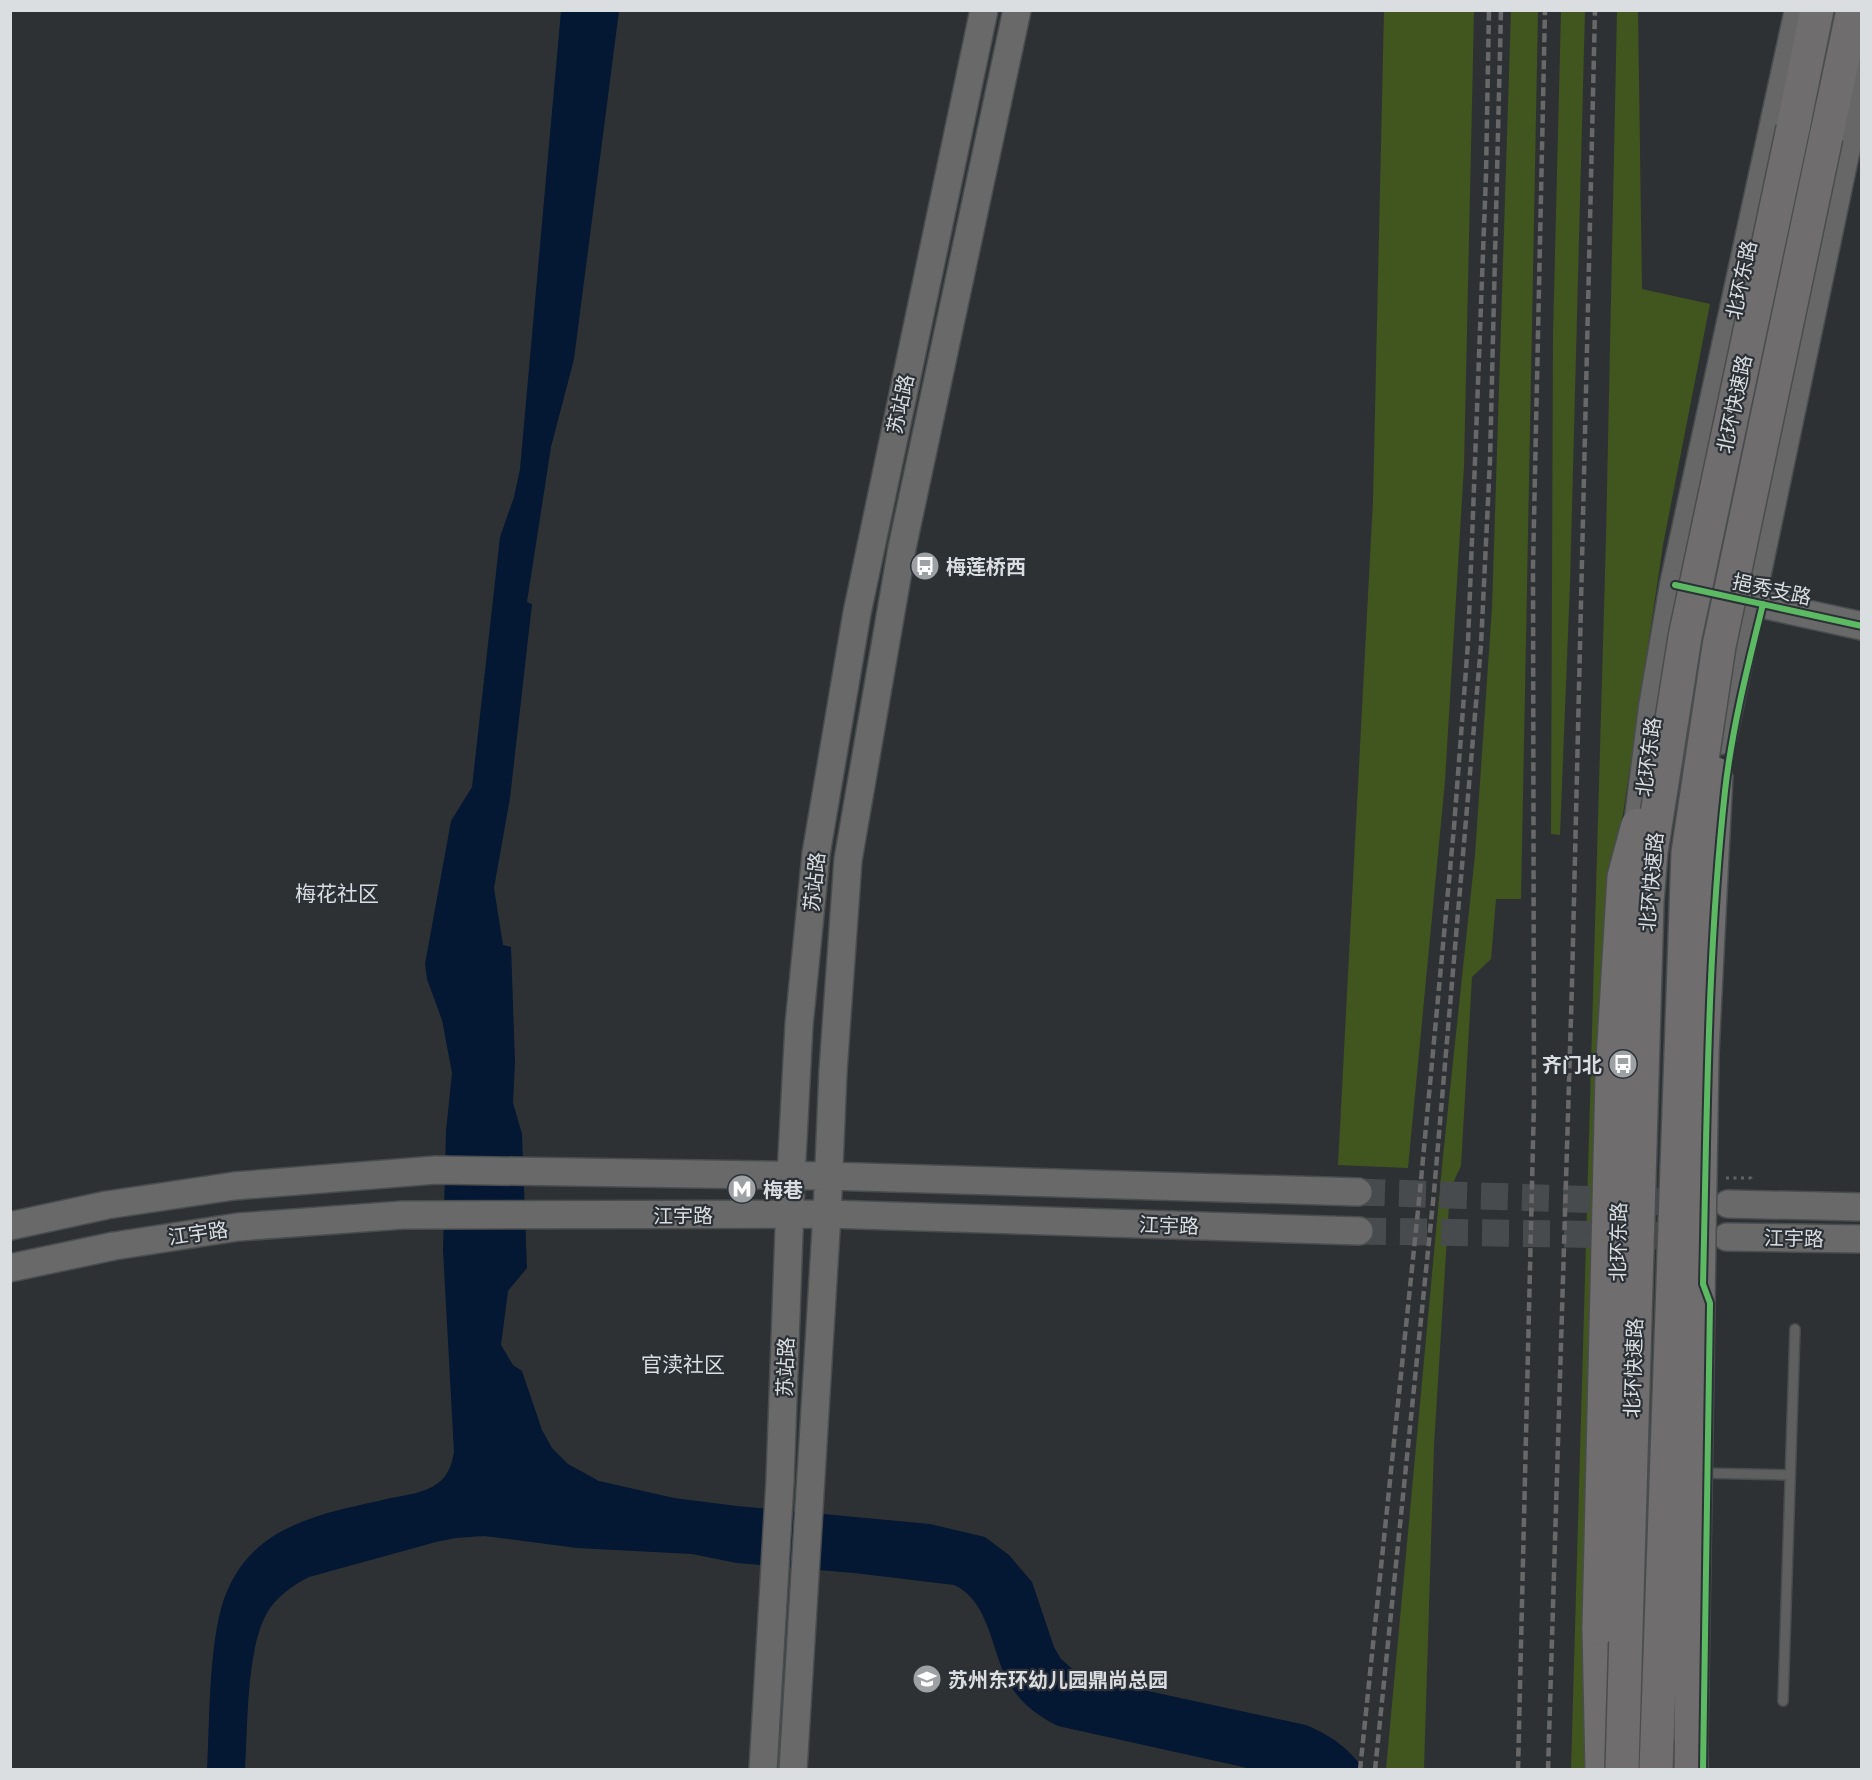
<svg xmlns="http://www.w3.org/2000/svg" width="1872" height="1780" font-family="Ubuntu,'Noto Sans SC',sans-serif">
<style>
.green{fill:#40561e}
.water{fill:#041733}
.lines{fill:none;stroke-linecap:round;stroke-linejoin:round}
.secondary-tunnel{stroke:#484b4d;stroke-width:27;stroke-dasharray:27 14;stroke-linecap:butt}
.lane-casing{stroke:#4a4d4e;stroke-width:12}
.secondary-casing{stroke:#4a4d4e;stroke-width:30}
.primary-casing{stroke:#4a4d4e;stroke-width:33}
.highway-casing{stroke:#4a4d4e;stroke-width:36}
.path{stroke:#636364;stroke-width:3;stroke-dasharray:3 4.5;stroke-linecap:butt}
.lane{stroke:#5f5f5f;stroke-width:9}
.secondary{stroke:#6a6969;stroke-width:27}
.primary{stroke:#686768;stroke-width:30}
.highway{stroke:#6f6d6e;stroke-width:33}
.rail{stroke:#686869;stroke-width:4.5;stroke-dasharray:9 4.5;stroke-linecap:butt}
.highway-bridge-casing{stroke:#4a4d4e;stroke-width:36;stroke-linecap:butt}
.highway-bridge{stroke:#6f6d6e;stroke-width:33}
.cycleway-casing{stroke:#2b3136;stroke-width:10}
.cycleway{stroke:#5cba63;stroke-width:6}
.labels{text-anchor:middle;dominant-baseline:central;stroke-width:4.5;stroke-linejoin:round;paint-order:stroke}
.street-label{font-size:20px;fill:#dadee1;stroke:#2b3136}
.poi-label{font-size:20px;font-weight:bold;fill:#dadee1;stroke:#2b3136;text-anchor:start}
.neighbourhood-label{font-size:21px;fill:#dadee1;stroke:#2b3136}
</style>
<rect width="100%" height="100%" fill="#2e3133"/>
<path class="green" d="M1585,10L1570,583L1560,835L1551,834L1553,335L1561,11Z
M1638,10L1642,289L1710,304L1663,545L1617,854L1592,1769L1571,1770L1606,538L1617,11Z
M1384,11H1474L1464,466L1445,781L1408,1168L1338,1165L1373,500Z
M1511,11H1538L1521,899H1496L1491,959L1472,977L1461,1166L1450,1189L1434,1445L1424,1769H1386L1443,1156L1475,855L1492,608Z"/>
<path class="water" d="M561,11H619L574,359L551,447L527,602L532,604L510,798L494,888L503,945L511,947L515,1062L513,1103L522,1134L527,1268L508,1291L501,1345L513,1365L522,1371L542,1430L552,1448L568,1464L599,1481L674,1498L737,1506L930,1524L985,1537L1009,1555L1032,1582L1054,1647L1061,1659L1079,1675L1097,1680L1306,1725C1332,1736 1347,1747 1364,1769H1252L1058,1726C1040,1717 1023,1705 1012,1688C991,1657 992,1602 954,1585L854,1573L737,1563L692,1554L577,1548L484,1536L456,1538L436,1542L309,1577C293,1585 276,1597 267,1613C246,1650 248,1727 245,1769L207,1770C210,1721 208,1632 228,1589C258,1522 326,1513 391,1498C406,1495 425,1493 438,1483C448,1476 452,1464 454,1452L443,1250L446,1131L452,1073L442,1020L427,979L425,964L451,821L472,787L500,537L514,497L520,469Z"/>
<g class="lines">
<path class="secondary-tunnel" d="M1358,1192L1697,1203
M1359,1231L1694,1236"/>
<g class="lane-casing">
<path id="lane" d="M1701,1473L1790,1475
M1783,1701L1795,1329"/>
</g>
<g class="secondary-casing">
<path id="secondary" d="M1675,585L1862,626
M1728,1204L1862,1207
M10,1226L107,1205L234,1186L436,1170L827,1176L1358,1192
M1727,1237L1862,1239
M10,1268L114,1246L238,1227L403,1215L827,1214L1359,1231
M763,1770L780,1481L791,1176L799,1025L816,854L857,613L984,10
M793,1770L827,1214L833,1071L848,860L902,548L1017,10"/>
</g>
<g class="primary-casing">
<path id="primary" d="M1721,739L1862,67
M1638,834L1654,707L1675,585L1800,10"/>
</g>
<g class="highway-casing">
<path id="highway" d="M1793,128L1817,10
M1826,137L1853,10
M1599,1628L1602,1770
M1691,1770V1738"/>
</g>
<path class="path" d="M1726,1178H1751V1182"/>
<use href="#lane" class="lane"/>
<use href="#secondary" class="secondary"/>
<use href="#primary" class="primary"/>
<use href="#highway" class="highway"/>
<path class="rail" d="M1360,1770L1420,1191L1454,827L1468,643L1486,175L1489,10
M1375,1770L1434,1192L1481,645L1490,460L1501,10
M1518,1770L1534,1101L1533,566L1545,10
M1548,1770L1572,984L1595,10"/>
<g class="highway-bridge-casing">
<path id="highway-bridge" d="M1599,1628L1612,1077L1624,877L1638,825
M1691,1738L1702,1053L1716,774
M1622,1770L1647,902L1651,852L1685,637L1793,128
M1656,1770L1688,853L1719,646L1826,137"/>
</g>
<use href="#highway-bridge" class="highway-bridge"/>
<g class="cycleway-casing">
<path id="cycleway" d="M1675,585L1862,626
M1703,1770L1710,1303L1703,1284C1707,1120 1707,954 1725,791C1732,728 1748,665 1763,604"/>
</g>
<use href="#cycleway" class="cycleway"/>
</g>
<defs>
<g id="bus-disc" transform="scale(1.5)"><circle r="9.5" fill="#9ea1a4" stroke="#2b3136"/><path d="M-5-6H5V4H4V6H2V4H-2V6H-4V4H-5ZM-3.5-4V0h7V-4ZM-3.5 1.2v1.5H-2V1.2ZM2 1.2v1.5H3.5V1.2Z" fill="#fff"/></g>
<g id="metro-disc" transform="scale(1.5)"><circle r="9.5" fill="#9ea1a4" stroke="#2b3136"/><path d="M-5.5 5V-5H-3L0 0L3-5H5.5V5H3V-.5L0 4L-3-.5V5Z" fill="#fff"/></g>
<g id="school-disc" transform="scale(1.5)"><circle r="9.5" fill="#9ea1a4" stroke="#2b3136"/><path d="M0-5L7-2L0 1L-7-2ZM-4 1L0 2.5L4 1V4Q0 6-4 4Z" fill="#fff"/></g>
</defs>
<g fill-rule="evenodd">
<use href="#bus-disc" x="925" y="566"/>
<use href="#bus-disc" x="1623" y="1064"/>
<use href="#metro-disc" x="742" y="1189"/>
<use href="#school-disc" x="927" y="1679"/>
</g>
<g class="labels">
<g class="street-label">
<text transform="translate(1741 280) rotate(-78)">北环东路</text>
<text transform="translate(900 404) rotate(-78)">苏站路</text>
<text transform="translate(1734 404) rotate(-78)">北环快速路</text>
<text transform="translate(1772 589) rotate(12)">挹秀支路</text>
<text transform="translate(1648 757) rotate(-83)">北环东路</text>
<text transform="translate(814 882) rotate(-84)">苏站路</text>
<text transform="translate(1651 882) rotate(-85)">北环快速路</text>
<text x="683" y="1215">江宇路</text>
<text transform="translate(1169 1225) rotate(2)">江宇路</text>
<text transform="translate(198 1233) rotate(-8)">江宇路</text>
<text transform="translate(1794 1238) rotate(1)">江宇路</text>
<text transform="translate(1618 1242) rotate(-89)">北环东路</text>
<text transform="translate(785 1367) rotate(-88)">苏站路</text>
<text transform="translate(1633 1368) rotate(-88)">北环快速路</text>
</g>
<g class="poi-label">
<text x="946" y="566">梅莲桥西</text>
<text x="1602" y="1064" text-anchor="end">齐门北</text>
<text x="763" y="1189">梅巷</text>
<text x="948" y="1679">苏州东环幼儿园鼎尚总园</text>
</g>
<g class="neighbourhood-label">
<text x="337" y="893">梅花社区</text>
<text x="683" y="1364">官渎社区</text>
</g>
</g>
<rect width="1872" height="1780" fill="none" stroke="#dadee1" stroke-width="24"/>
</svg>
